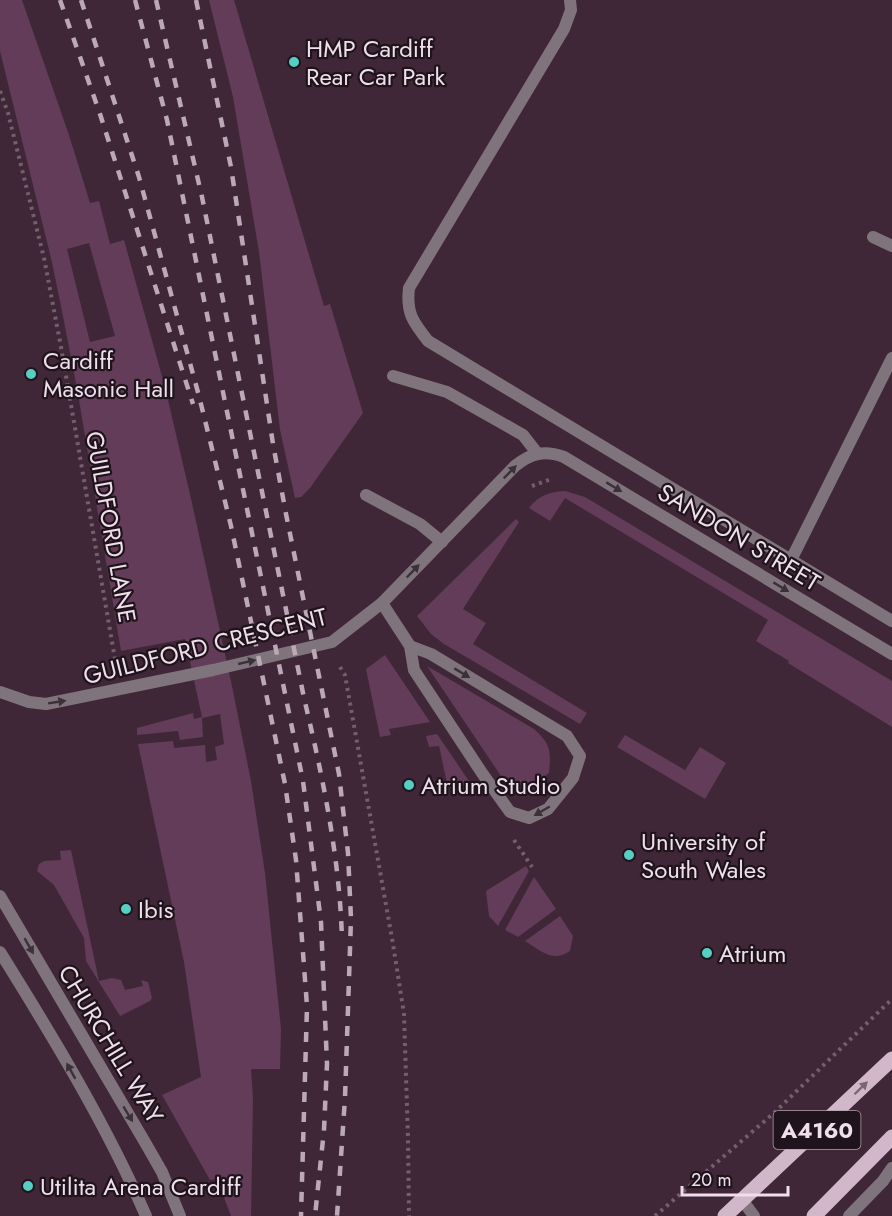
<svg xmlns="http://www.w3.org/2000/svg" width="892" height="1216" font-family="Jost,sans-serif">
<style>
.green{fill:#623c58;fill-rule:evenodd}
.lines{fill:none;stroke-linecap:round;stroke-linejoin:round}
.path{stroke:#745f6e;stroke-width:4;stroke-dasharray:3 4.5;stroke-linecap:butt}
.service{stroke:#80747c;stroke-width:12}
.minor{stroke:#80747c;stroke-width:12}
.primary{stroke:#d1b7c9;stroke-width:15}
.rail{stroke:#bba9b6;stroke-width:4.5;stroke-dasharray:10 10;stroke-linecap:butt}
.oneway{fill:#3c3139}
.oneway2{fill:#786672}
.poi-dot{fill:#56cec3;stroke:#1f141c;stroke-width:2}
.labels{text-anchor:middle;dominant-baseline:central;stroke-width:4.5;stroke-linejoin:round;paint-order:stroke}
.shield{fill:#1f141c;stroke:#b1a2ac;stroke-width:1.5}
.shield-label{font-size:22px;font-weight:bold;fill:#efdfea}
.poi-label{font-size:24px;fill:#efdfea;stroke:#1f141c;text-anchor:start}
.street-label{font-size:24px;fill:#efdfea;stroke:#1f141c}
</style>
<rect width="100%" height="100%" fill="#3f2738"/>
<path class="green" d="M0,0H22L69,135L90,203L99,201L110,244L124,240L165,387L192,503L232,686L251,781L265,873L281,1029L280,1069H251L253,1099L251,1216H231L217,1179L210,1180L162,1095L201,1077L184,962L138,744L173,741L174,748L205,745L206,762L217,760L215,747L224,744L220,714L202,718L203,737L180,740L178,731L137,735V728L193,713L194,719L202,717L185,639L121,651L78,394L61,306L51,258L0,51ZM89,243L115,336L90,342L67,249Z
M209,0H234L324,306L330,304L363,413L310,488L301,497L295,498L280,430L259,252L233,97Z
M565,491L585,497L892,681V727L788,663L789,661L756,641L768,620L565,498L550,521L529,508C539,495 549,492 565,491Z
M516,519L519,522L463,609L486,623L473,644L587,713L580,724L444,644L431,634L417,616Z
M385,655L430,722L389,729L391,735L380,737L366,669Z
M427,666L534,729C551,744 551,751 549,773C532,788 520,790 501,776Z
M437,734L471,784L448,788L439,746L429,747L426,736Z
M625,735L685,770L700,747L726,763L705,799L617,747Z
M71,850L99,981L112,978L121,980L125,990L143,986L141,980L148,982L152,998L150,1001L120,1016L86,961L84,938L54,885L37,871L39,864L44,861L61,860L60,851Z
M526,866L529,871L498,926L489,916L486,891Z
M534,877L556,909L518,937L505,930Z
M560,916L573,936L570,951C553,963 541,951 525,941Z"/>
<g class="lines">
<path class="path" d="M0,91L8,113L44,258L61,347L116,665
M532,486L551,479
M340,667L345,675L393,944L404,1014L408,1138L409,1216
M514,840L532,867
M655,1216L775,1112L892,999"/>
<path class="service" d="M570,0L571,10L564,29L409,288C406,313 413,322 428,341L892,621
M873,237L892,246
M393,376L447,392L523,435L537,453
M366,495L420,524L442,542
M791,560L892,358
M382,603L410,646L414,670L482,773L510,812L529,818L548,809L573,778L580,756L567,736L431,654L410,646
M743,1201L754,1216
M849,1216L883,1181L892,1168"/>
<path class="minor" d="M0,692L29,702L46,704L213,670L332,642L382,603L515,466C531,453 544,450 564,457L892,654
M0,896L146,1144L162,1172L180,1216
M0,952C53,1037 106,1124 146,1216"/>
<path class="primary" d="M725,1216L892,1059
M814,1216L892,1137"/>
<path class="rail" d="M60,0L100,114L193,404
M81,0L139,177L199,396L231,526L285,784L296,860L307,1006L301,1216
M135,0L167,120L303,781L321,922L327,1064L324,1130L315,1216
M156,0L202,197L304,698C323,778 340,859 342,941
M196,0L231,167L273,444L286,514L339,774L348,853L351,919L345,1098L337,1216"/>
</g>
<defs><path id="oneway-solid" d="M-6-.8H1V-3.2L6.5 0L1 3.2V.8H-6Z" transform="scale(1.5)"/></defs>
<g class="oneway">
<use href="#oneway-solid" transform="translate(510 472) rotate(-45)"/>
<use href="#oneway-solid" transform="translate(614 487) rotate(31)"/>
<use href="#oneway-solid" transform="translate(413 571) rotate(-46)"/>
<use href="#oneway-solid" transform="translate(781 587) rotate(31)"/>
<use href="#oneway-solid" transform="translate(247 662) rotate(-13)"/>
<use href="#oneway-solid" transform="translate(462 673) rotate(31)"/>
<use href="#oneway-solid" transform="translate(57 702) rotate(-9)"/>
<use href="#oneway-solid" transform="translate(542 811) rotate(150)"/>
<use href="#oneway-solid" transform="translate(29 946) rotate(60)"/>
<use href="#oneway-solid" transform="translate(71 1071) rotate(-119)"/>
<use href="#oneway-solid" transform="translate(128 1114) rotate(59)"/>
</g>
<use class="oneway2" href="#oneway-solid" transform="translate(861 1088) rotate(-44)"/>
<g class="poi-dot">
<circle cx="294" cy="62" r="6"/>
<circle cx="31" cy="374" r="6"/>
<circle cx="409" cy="785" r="6"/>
<circle cx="629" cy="855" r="6"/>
<circle cx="126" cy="909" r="6"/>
<circle cx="707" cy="953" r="6"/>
<circle cx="28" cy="1186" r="6"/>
</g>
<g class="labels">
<rect class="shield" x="773.5" y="1111" width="87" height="38" rx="4.5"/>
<g class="shield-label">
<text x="817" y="1130">A4160</text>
</g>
<g class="poi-label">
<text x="306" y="48">HMP Cardiff<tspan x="306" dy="28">Rear Car Park</tspan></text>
<text x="43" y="360">Cardiff<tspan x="43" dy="28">Masonic Hall</tspan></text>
<text x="421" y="785">Atrium Studio</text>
<text x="641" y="841">University of<tspan x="641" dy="28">South Wales</tspan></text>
<text x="138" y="909">Ibis</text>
<text x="719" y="953">Atrium</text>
<text x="40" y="1186">Utilita Arena Cardiff</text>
</g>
<g class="street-label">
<text transform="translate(111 527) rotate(80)">GUILDFORD LANE</text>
<text transform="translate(739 537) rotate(31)">SANDON STREET</text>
<text transform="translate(205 646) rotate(-14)">GUILDFORD CRESCENT</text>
<text transform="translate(111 1044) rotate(59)">CHURCHILL WAY</text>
</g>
</g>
<path d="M682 1186v9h106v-9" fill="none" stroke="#efdfea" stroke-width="3"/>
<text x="691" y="1186" font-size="18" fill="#efdfea" stroke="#1f141c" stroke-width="4.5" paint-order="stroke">20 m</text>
</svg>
